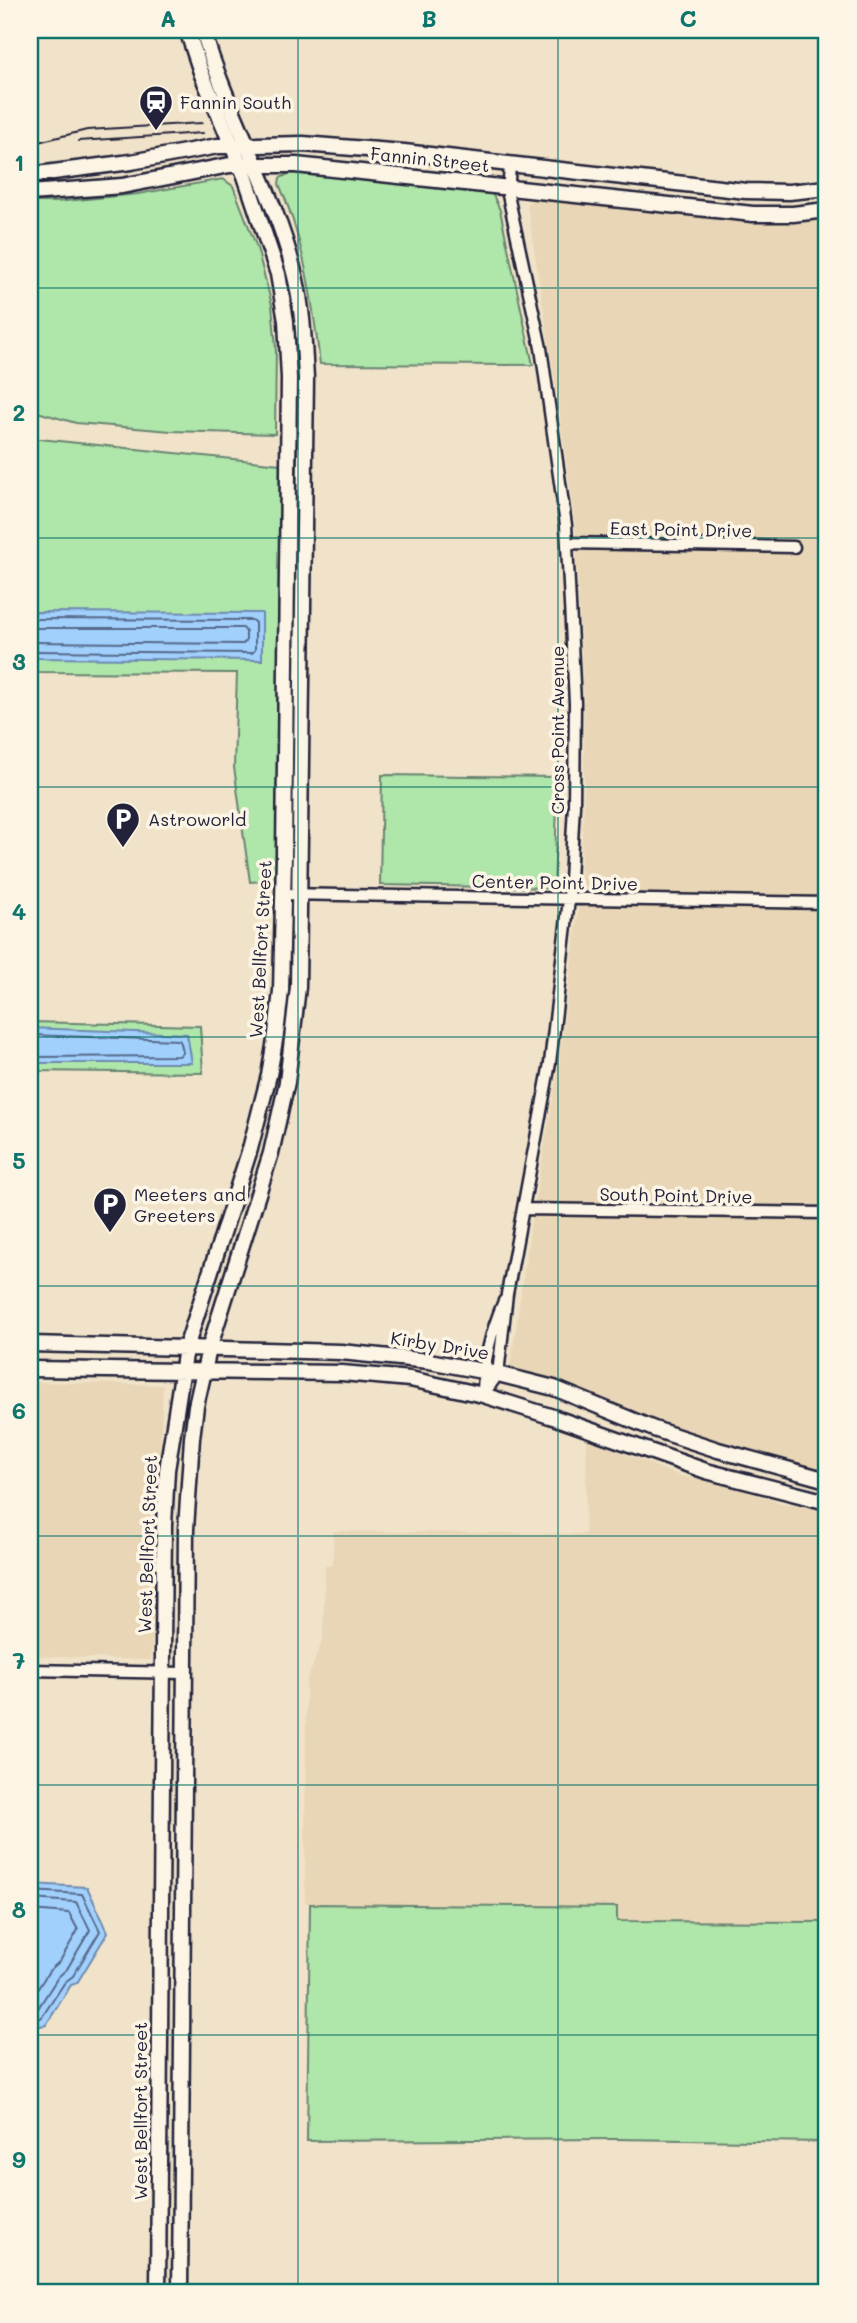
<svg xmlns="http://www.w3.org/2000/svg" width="857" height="2323" font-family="Mali,sans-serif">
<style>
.built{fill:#e8d6b6}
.green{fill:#afe6a9;stroke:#688472;stroke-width:2}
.water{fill:#a1d0fd;stroke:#6e8aaf;stroke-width:2}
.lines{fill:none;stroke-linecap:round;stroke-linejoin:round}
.shore{stroke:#556889;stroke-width:2}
.street-casing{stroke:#22223b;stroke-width:15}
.secondary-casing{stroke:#22223b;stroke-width:19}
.street{stroke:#fcf5e5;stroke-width:10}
.secondary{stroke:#fcf5e5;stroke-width:14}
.tram{stroke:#22223b;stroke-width:2}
.rail-casing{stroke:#22223b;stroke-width:5}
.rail{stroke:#fcf5e5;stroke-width:2.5;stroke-dasharray:8;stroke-linecap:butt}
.grid{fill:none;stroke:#0f766e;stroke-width:2;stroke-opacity:0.55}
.labels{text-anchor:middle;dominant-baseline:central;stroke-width:7;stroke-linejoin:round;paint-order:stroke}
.poi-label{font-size:18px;fill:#22223b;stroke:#fcf5e5;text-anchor:start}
.street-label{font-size:18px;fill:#22223b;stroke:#fcf5e5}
.neatline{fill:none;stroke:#0f766e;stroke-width:2.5}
.grid-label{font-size:23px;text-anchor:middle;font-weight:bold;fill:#0f766e}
</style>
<rect width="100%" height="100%" fill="#f0e3c9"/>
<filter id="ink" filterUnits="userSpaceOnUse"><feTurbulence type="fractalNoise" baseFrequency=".0143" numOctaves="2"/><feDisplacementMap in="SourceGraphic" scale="14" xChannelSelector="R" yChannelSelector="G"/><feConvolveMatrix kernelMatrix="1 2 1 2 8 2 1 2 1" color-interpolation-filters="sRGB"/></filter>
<g filter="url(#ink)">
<path class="built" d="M535,197L756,222L808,221L827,217V1474L675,1432L510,1369L531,1223L557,1075L578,913L584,802V705L575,524L556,388L527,204Z
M30,1382L163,1385L151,1660L30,1656Z
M587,1439L678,1475L739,1489L781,1503L827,1510V1922L617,1921V1907L305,1903L306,1683L323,1639L325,1566L333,1565V1531L585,1534Z"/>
<path class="green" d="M290,173L485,190L493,195L500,210L533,365L320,364C313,304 304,239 279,184L280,178Z
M223,179L233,186L257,248L272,305L276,348L275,434L171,431L76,423L30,410V202H55L138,194Z
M30,438L280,464L276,880L250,882L234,767L237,673L30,672Z
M382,775L558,777L554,888L380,885Z
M30,1022L200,1026L203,1073L30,1071Z
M310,1904L617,1907V1921L827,1922V2142L614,2139L307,2141Z"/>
<path class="water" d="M30,612L262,613V660L30,658Z
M30,1028L187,1034L192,1063H30Z
M30,1884L87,1887L108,1932L77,1983L71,1985L46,2025L39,2026L30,2041Z"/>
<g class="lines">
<path class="shore" d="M30,619L252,620L255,623V650L252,653L30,651
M30,628H243L246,632V641L243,644L30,642
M30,1035L179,1040L181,1043L183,1053L179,1056L30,1057
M30,1891L82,1894L100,1931L73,1976L65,1982L42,2017L34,2021L30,2027
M30,1899L76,1902L90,1930L67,1969L58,1977L37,2010L30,2013
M30,1910L69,1913L78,1930L60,1961L49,1971L30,2001"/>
<g class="street-casing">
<path id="street" d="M567,543L794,547
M283,894L827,903
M523,1209L827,1213
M483,1395L498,1374L507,1294L550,1063L569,899L574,805L575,703L566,525L541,348L508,195L510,165
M483,1395C483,1363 491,1331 504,1301
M30,1670L184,1673"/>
</g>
<g class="secondary-casing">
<path id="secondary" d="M30,175L131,162L218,146L303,144L404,152L746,191L789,192L827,188
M30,193L122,186L230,165H296L753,214H793L827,210
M30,1344L341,1352L429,1361L498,1374L554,1388L654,1429L718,1450L827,1480
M30,1369L342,1373L410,1379L483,1395L553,1417L706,1471L827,1502
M158,2293L164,1525L167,1470L186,1348L250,1149L269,1075L276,1034L281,991L284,856L289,378L286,321L278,274L245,176L202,75L187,30
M180,2293L186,1529L192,1438L196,1406L209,1349L271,1153L287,1082L298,987L306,378C304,344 303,309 295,276C275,191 227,114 203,30"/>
</g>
<use href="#street" class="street"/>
<use href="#secondary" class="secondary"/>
<path class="tram" d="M78,141L203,133
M30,144L87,130L202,123"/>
<g class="rail-casing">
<path id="rail" d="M822,30L827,48"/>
</g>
<use href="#rail" class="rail"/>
</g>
</g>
<path class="grid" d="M298,30V2293M558,30V2293M30,288H827M30,538H827M30,787H827M30,1037H827M30,1286H827M30,1536H827M30,1785H827M30,2035H827"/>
<defs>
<g id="station-pin" transform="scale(1.75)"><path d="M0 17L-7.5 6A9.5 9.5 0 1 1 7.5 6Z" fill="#22223b" stroke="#fcf5e5"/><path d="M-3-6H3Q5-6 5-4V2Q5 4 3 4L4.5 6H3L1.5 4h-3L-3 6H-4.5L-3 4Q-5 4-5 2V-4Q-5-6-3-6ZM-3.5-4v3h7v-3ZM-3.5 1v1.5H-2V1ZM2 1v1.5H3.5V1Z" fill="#fff"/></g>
<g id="parking-pin" transform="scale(1.75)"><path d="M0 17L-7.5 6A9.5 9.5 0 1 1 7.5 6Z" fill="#22223b" stroke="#fcf5e5"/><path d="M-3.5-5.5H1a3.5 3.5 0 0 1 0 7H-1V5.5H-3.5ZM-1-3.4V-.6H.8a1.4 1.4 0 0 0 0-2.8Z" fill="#fff"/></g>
</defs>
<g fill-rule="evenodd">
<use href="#station-pin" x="156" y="102"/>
<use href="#parking-pin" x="123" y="819"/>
<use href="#parking-pin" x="110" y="1204"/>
</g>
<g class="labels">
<g class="poi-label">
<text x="180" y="102">Fannin South</text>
<text x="148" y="819">Astroworld</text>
<text x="134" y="1194">Meeters and<tspan x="134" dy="21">Greeters</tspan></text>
</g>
<g class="street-label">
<text transform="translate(430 159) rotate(6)">Fannin Street</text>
<text transform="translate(681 529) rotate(1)">East Point Drive</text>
<text transform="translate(557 730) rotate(-90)">Cross Point Avenue</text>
<text transform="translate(555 882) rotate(1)">Center Point Drive</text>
<text transform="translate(260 949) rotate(-87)">West Bellfort Street</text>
<text transform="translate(676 1195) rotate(1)">South Point Drive</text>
<text transform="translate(440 1345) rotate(9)">Kirby Drive</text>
<text transform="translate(147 1544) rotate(-88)">West Bellfort Street</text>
<text transform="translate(140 2111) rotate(-90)">West Bellfort Street</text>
</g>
</g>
<rect width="857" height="2323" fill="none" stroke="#fcf5e5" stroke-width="77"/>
<rect x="38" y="38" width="780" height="2246" class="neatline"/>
<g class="grid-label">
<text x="168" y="27">A</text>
<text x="429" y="27">B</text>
<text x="688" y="27">C</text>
<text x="19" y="171">1</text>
<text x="19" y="421">2</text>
<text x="19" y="670">3</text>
<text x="19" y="920">4</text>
<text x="19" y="1169">5</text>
<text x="19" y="1419">6</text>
<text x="19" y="1669">7</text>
<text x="19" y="1918">8</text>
<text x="19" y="2168">9</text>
</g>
</svg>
